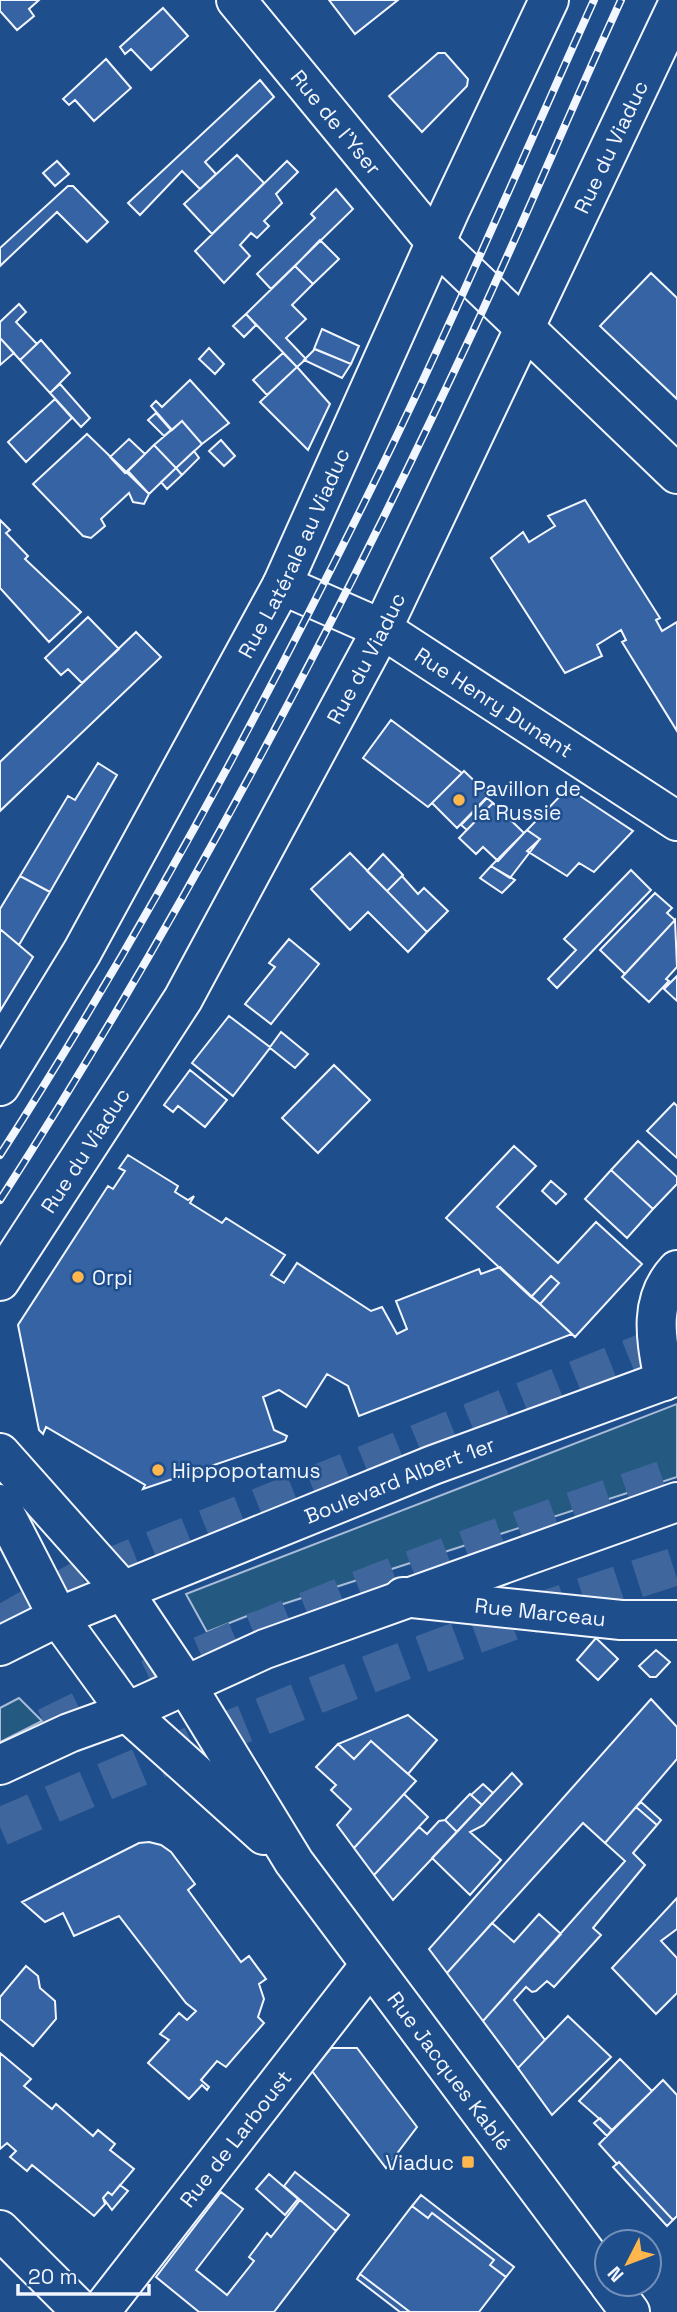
<svg xmlns="http://www.w3.org/2000/svg" width="677" height="2312" font-family="'Space Grotesk',sans-serif">
<style>
.green{fill:#245a82;stroke:#a8bbd7;stroke-width:2}
.building{fill:#3563a3;stroke:#f2f6ff;stroke-width:2}
.lines{fill:none;stroke-linecap:round;stroke-linejoin:round}
.highway-tunnel{stroke:#3f679d;stroke-width:38;stroke-dasharray:38 19;stroke-linecap:butt}
.minor-casing{stroke:#f2f6ff;stroke-width:42}
.major-casing{stroke:#f2f6ff;stroke-width:42}
.minor{stroke:#1f4e8c;stroke-width:38}
.major{stroke:#1f4e8c;stroke-width:38}
.rail-casing{stroke:#f2f6ff;stroke-width:8}
.rail{stroke:#1f4e8c;stroke-width:5;stroke-dasharray:16;stroke-linecap:butt}
.poi-dot{fill:#ffb74d;stroke:#1f4e8c;stroke-width:2.5}
.labels{text-anchor:middle;dominant-baseline:central;stroke-width:5;stroke-linejoin:round;paint-order:stroke}
.street-label{font-size:21px;fill:#f2f6ff;stroke:#1f4e8c}
.poi-label{font-size:21px;fill:#f2f6ff;stroke:#1f4e8c;text-anchor:start}
</style>
<rect width="100%" height="100%" fill="#1f4e8c"/>
<path class="green" d="M677,1404V1477L252,1614L207,1632L186,1594Z
M19,1698L42,1721L0,1742V1708Z"/>
<path class="building" d="M0,0H39L29,9L34,16L17,30L0,11Z
M329,0H398L355,34Z
M163,8L188,36L151,70L131,49L125,54L120,47Z
M438,53H445L468,79L467,86L422,132L389,96Z
M106,59L131,88L94,121L75,100L69,105L63,99Z
M260,80L274,97L205,162L216,174L200,189L182,171L140,215L128,203Z
M237,155L264,183L212,234L184,204Z
M57,161L69,174L55,186L43,173Z
M287,161L298,172L276,194L282,203L264,221L269,226L257,238L251,233L240,245L250,256L224,283L195,251Z
M68,186H73L108,222L87,242L57,212L0,266V248Z
M336,189L353,209L271,289L257,274L315,218L311,214Z
M320,240L339,259L313,284L295,266Z
M295,266L313,284L292,305L306,319L286,338L306,359L297,367L246,314Z
M651,273L677,298V399L600,326Z
M19,304L26,312L16,322L37,344L20,360L0,338V322Z
M246,314L256,325L244,337L233,326Z
M322,329L359,346L351,364L314,349Z
M0,338L14,353L0,365Z
M41,340L70,373L50,393L20,360Z
M209,348L224,364L215,374L199,359Z
M315,349L351,364L342,378L304,360Z
M283,353L297,367L267,395L253,380Z
M297,367L330,404L308,450L260,402Z
M190,380L229,423L202,444L182,421L172,430L151,406L156,401L162,407Z
M60,384L90,418L81,427L50,393Z
M55,399L72,418L26,462L8,442Z
M156,413L171,430L164,436L148,420Z
M182,421L202,444L176,468L154,445Z
M87,434L149,494L144,504L133,502L129,493L101,519L105,526L91,538L83,536L33,484Z
M129,439L145,454L125,473L110,457Z
M221,440L235,456L224,466L209,451Z
M154,445L176,468L149,494L128,471Z
M194,451L199,458L182,475L176,468Z
M176,468L182,475L167,489L161,482Z
M585,500L660,618L656,620L662,631L677,622V731L622,642L626,640L621,630L597,645L602,656L565,673L491,558L523,532L529,542L555,526L548,516Z
M0,520L10,530L6,533L28,556L25,559L81,612L49,642L0,588Z
M88,617L119,649L82,683L68,669L61,675L45,658Z
M136,632L161,657L0,811V762Z
M391,720L462,773L428,807L363,758Z
M98,763L117,775L50,892L20,876L68,796L75,800Z
M464,771L489,795L457,828L432,803Z
M568,788L633,831L594,872L579,863L567,876L527,851L540,839L527,830Z
M487,798L493,803L467,830L461,825Z
M493,803L524,833L498,861L483,847L476,854L459,838Z
M527,830L540,839L510,878L491,866Z
M350,853L427,932L408,952L368,912L350,930L311,889Z
M383,854L403,875L387,891L367,871Z
M491,866L515,880L502,893L480,878Z
M631,870L651,890L557,988L548,979L576,950L564,939Z
M20,876L50,892L19,945L0,929V909Z
M402,876L418,894L424,888L448,911L427,932L387,891Z
M655,893L672,908L667,913L675,920L625,974L600,950Z
M675,920L677,967L666,979L669,981L649,1002L622,977Z
M0,929L33,957L0,1011Z
M289,939L319,964L271,1024L245,1004L275,967L269,963Z
M677,976V1001L664,989Z
M229,1016L270,1047L281,1032L308,1054L295,1068L270,1048L233,1096L192,1063Z
M334,1065L370,1100L318,1153L282,1118Z
M190,1070L227,1100L205,1127L178,1106L173,1112L164,1105Z
M674,1103L677,1106V1158L647,1131Z
M638,1141L677,1177V1184L653,1209L611,1170Z
M514,1146L536,1166L497,1207L558,1263L596,1222L642,1264L575,1337L540,1304L559,1283L551,1276L531,1297L446,1218Z
M128,1155L178,1186L175,1192L188,1200L194,1196L190,1203L222,1223L226,1218L285,1255L271,1275L284,1283L297,1263L371,1311L382,1307L397,1334L407,1329L396,1301L479,1269L481,1274L500,1267L572,1334L359,1416L348,1386L327,1374L306,1407L279,1390L263,1397L274,1430L287,1436L285,1441L143,1489L145,1485L46,1427L43,1434L39,1430L18,1325L108,1186L113,1189L125,1171L119,1168Z
M611,1170L653,1209L627,1238L585,1199Z
M551,1181L566,1194L556,1204L542,1191Z
M551,1276L559,1283L540,1304L531,1297Z
M596,1638L618,1659L598,1680L577,1660Z
M656,1650L670,1662L656,1677H650L639,1666Z
M651,1699L677,1727V1759L605,1843L583,1823L447,1973L429,1949Z
M408,1715L437,1740L408,1774L371,1741L354,1759L338,1744Z
M371,1741L416,1781L354,1848L337,1825L351,1809L331,1790L336,1785L316,1767L338,1744L354,1759Z
M512,1773L522,1784L484,1825L470,1832L501,1860L470,1895L432,1858Z
M483,1784L493,1793L482,1805L471,1795Z
M404,1794L428,1817L374,1875L354,1848Z
M470,1794L482,1805L457,1832L445,1820Z
M641,1802L661,1820L657,1825L636,1807Z
M636,1807L657,1825L633,1853L645,1865L593,1928L601,1935L554,1987L547,1981L536,1991L532,1992L526,1987L514,2000L545,2040L518,2068L483,2021L625,1861L605,1843Z
M445,1820L457,1832L393,1900L374,1875L419,1827L427,1834L439,1821Z
M149,1842L161,1845L171,1852L195,1884L188,1890L241,1962L249,1956L266,1979L259,1984L264,1999L258,2017L264,2023L226,2067L217,2061L201,2080L209,2087L207,2090L202,2085L189,2099L148,2063L169,2040L160,2034L179,2013L187,2020L196,2011L186,2003L119,1916L74,1936L63,1913L45,1922L22,1902L139,1843Z
M677,1898V1929L661,1941L677,1958V1993L656,2014L612,1968Z
M539,1914L561,1934L483,2021L447,1973L492,1923L514,1942Z
M26,1966L38,1976L40,1988L55,2001L56,2019L33,2046L0,2019V1997Z
M568,2016L611,2057L552,2115L518,2068Z
M331,2048H357L417,2127L386,2168L312,2071Z
M0,2053L31,2079L24,2086L52,2109L56,2104L93,2136L98,2130L115,2144L110,2150L134,2169L112,2195L108,2192L103,2198L105,2204L94,2216L32,2165L27,2171L10,2157L16,2151L7,2143L0,2149Z
M620,2059L652,2091L612,2130L579,2101Z
M663,2080L677,2095V2216L673,2220L619,2162L617,2164L599,2144Z
M600,2118L612,2130L607,2136L594,2123Z
M619,2162L673,2220L667,2226L613,2167Z
M295,2172L349,2215L336,2231L284,2186Z
M269,2174L298,2199L285,2215L256,2189Z
M120,2185L128,2191L112,2210L103,2198L108,2192L112,2195Z
M221,2192L243,2209L196,2270L227,2295L254,2261L249,2257L267,2233L271,2237L300,2200L336,2231L274,2312H199L156,2277Z
M421,2195L514,2267L506,2277L490,2265L494,2260L432,2213L428,2218L412,2206Z
M412,2206L428,2218L432,2213L494,2260L490,2265L506,2277L479,2312H410L360,2274Z
M360,2274L410,2312H400L357,2279Z"/>
<g class="lines">
<path class="highway-tunnel" d="M0,1625L83,1578L677,1339
M46,1727C251,1626 461,1548 677,1475
M0,1827C222,1730 446,1639 677,1566"/>
<g class="minor-casing">
<g id="minor">
<path id="s1" d="M236,0L436,243L677,474"/>
<path id="s2" d="M282,585L382,629L677,821"/>
<path id="s3" d="M0,1086L82,952L282,585L450,210L549,0"/>
<path id="s4" d="M0,1281L183,999L382,629L677,6"/>
<path d="M664,1381C657,1342 647,1302 677,1270"/>
<path id="s5" d="M403,1597L621,1620H677"/>
<path d="M0,1646L58,1617"/>
<path d="M0,1765L69,1733L127,1712"/>
<path d="M0,2230L82,2312"/>
<path id="s6" d="M100,2312L370,1965"/>
</g>
</g>
<g class="major-casing">
<g id="major">
<path id="s7" d="M0,1453L123,1591L186,1685L294,1862L607,2281"/>
<path d="M0,1504L58,1617L127,1712L264,1835"/>
<path id="s8" d="M58,1617L433,1465L677,1376"/>
<path d="M127,1712L265,1649L677,1502"/>
<path d="M609,2284L630,2312"/>
</g>
</g>
<use href="#minor" class="minor"/>
<use href="#major" class="major"/>
<g class="rail-casing">
<path id="rail" d="M0,1155C133,948 251,731 360,511C444,343 517,170 594,0
M0,1200C179,922 334,629 474,329C525,220 571,109 621,0"/>
</g>
<use href="#rail" class="rail"/>
</g>
<g class="poi-dot">
<circle cx="459" cy="800" r="7"/>
<circle cx="78" cy="1277" r="7"/>
<circle cx="158" cy="1470" r="7"/>
<rect x="461" y="2155" width="14" height="14" rx="3.5"/>
</g>
<g class="labels">
<g class="street-label">
<text stroke="none"><textPath href="#s1" startOffset="158">Rue de l'Yser</textPath></text>
<text stroke="none"><textPath href="#s4" startOffset="1290">Rue du Viaduc</textPath></text>
<text stroke="none"><textPath href="#s3" startOffset="609">Rue Latérale au Viaduc</textPath></text>
<text stroke="none"><textPath href="#s4" startOffset="723">Rue du Viaduc</textPath></text>
<text stroke="none"><textPath href="#s2" startOffset="243">Rue Henry Dunant</textPath></text>
<text stroke="none"><textPath href="#s4" startOffset="156">Rue du Viaduc</textPath></text>
<text stroke="none"><textPath href="#s8" startOffset="368">Boulevard Albert 1er</textPath></text>
<text stroke="none"><textPath href="#s5" startOffset="138">Rue Marceau</textPath></text>
<text stroke="none"><textPath href="#s7" startOffset="766">Rue Jacques Kablé</textPath></text>
<text stroke="none"><textPath href="#s6" startOffset="220">Rue de Larboust</textPath></text>
</g>
<g class="poi-label">
<text x="473" y="788">Pavillon de<tspan x="473" dy="24">la Russie</tspan></text>
<text x="92" y="1277">Orpi</text>
<text x="172" y="1470">Hippopotamus</text>
<text x="454" y="2162" text-anchor="end">Viaduc</text>
</g>
</g>
<g transform="translate(628 2263) rotate(228)"><circle r="33" fill="#1f4e8c" stroke="#7391ba" stroke-width="2"/>
<path d="M0-5L12 26L0 18L-12 26Z" fill="#ffb74d"/>
<text y="-10" font-size="19" font-weight="bold" text-anchor="middle" fill="#f2f6ff">N</text>
</g>
<path d="M18 2284v10h131v-10" fill="none" stroke="#f2f6ff" stroke-width="3.5"/>
<text x="28" y="2284" font-size="21" fill="#f2f6ff" stroke="#1f4e8c" stroke-width="5" paint-order="stroke">20 m</text>
</svg>
